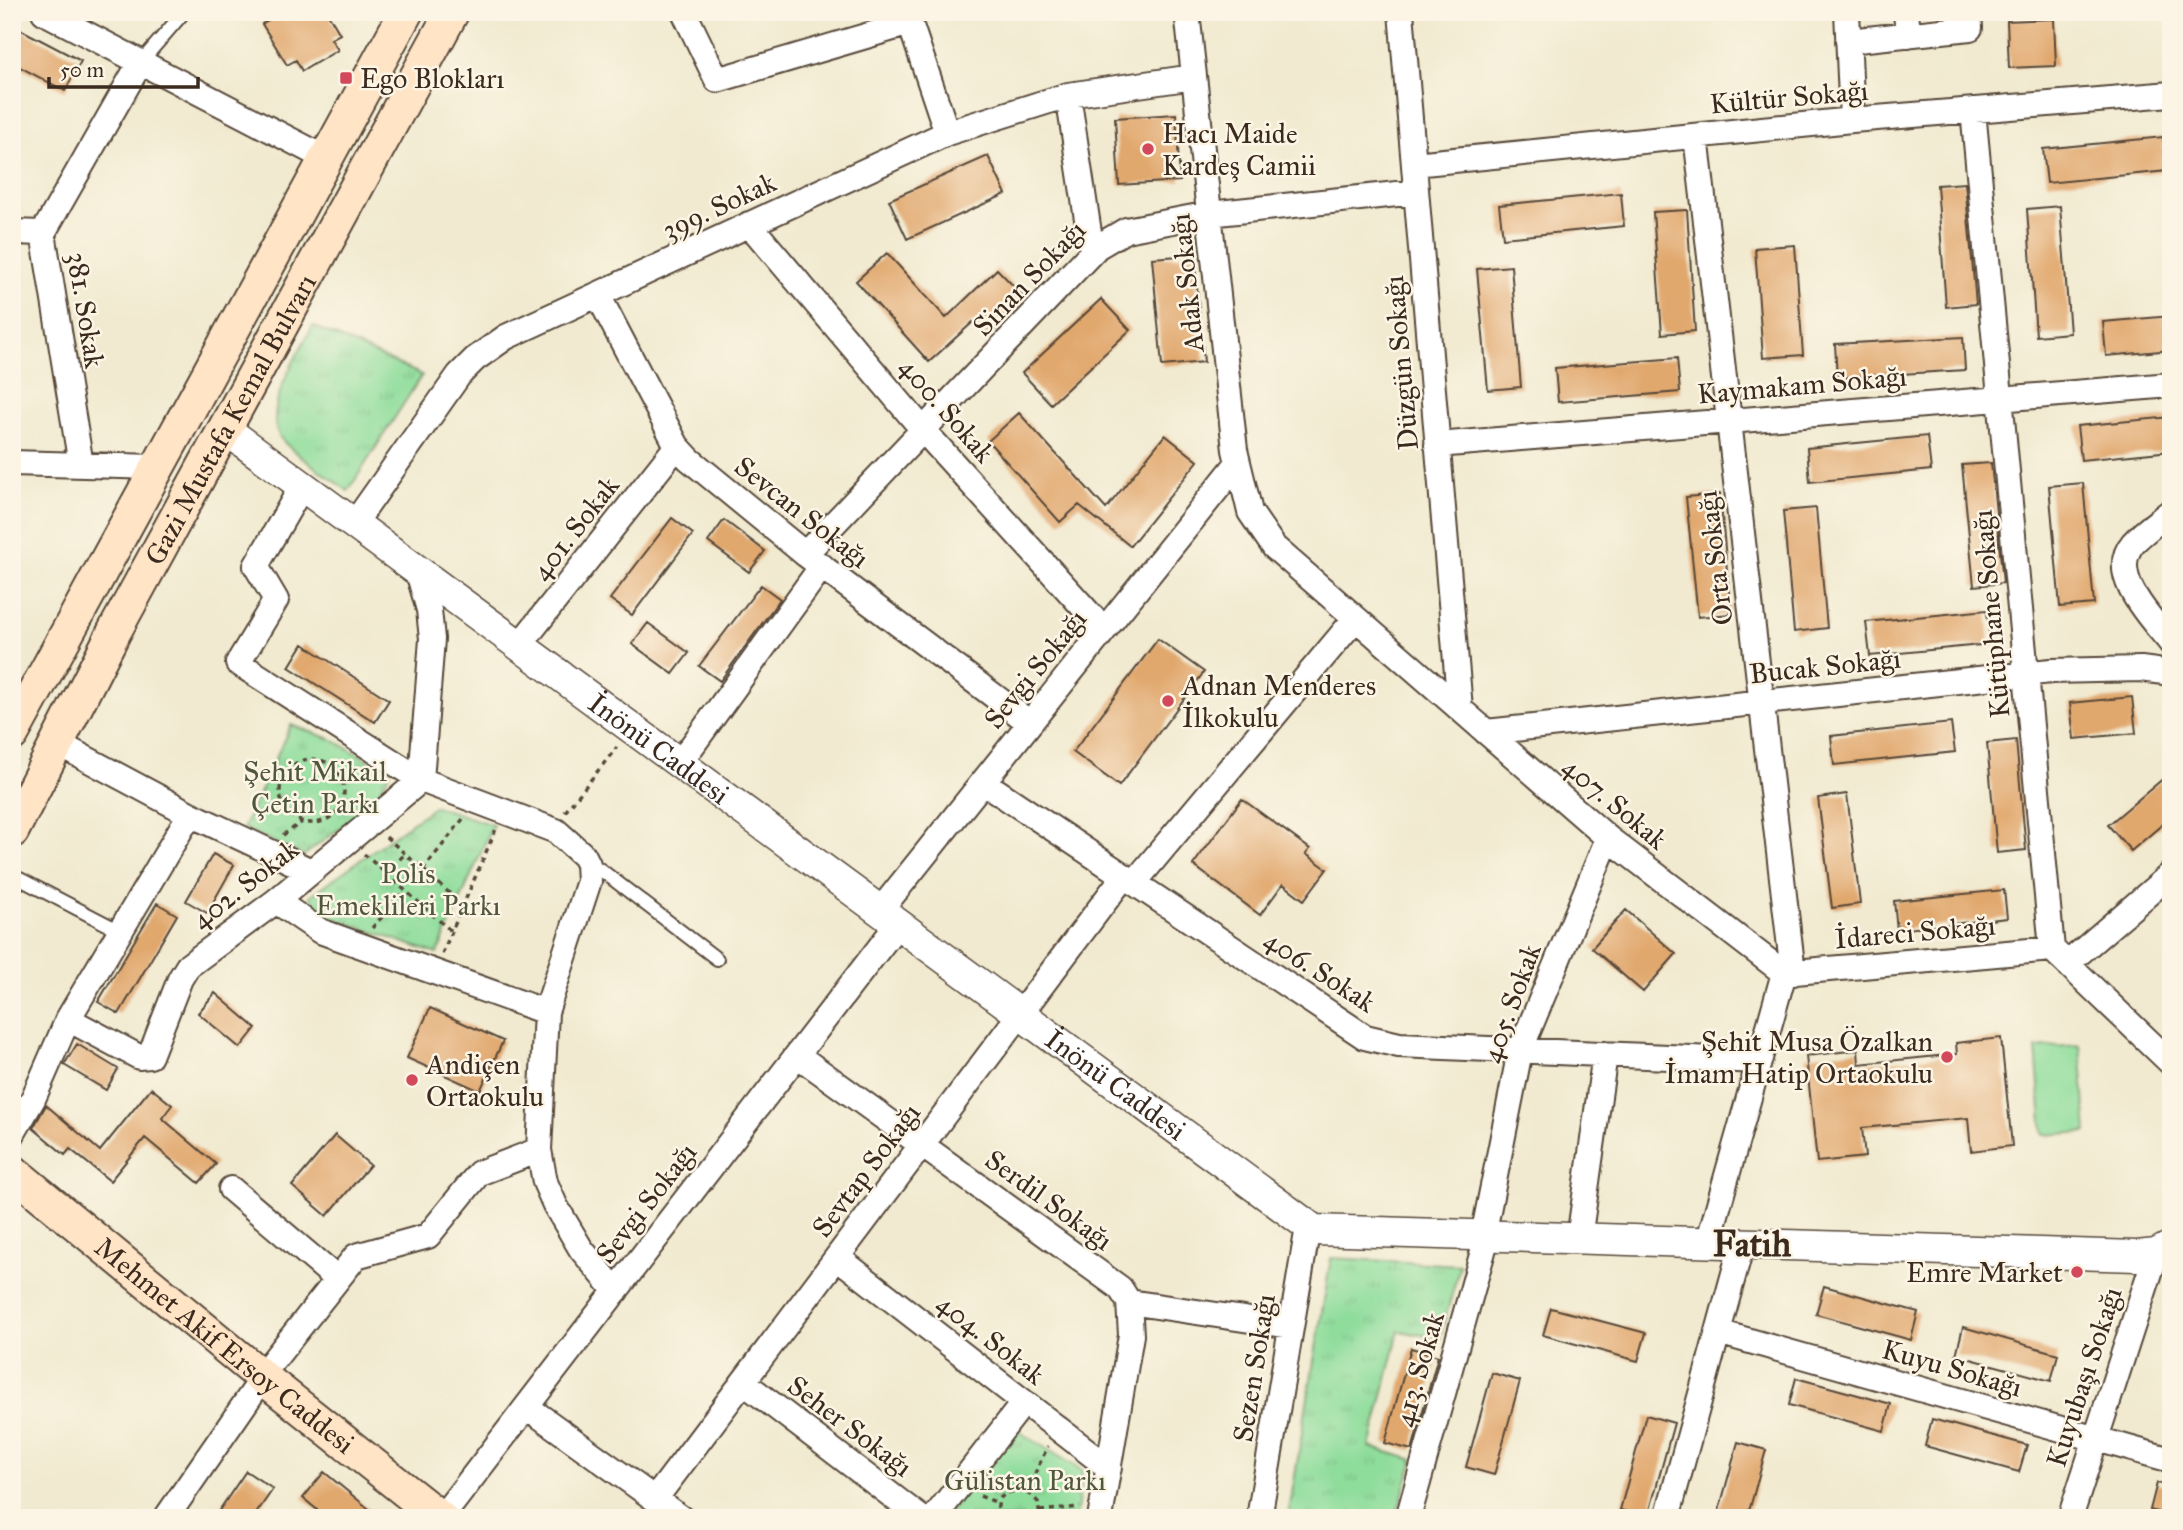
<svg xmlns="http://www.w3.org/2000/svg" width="2183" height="1530" font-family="'IM FELL Great Primer',serif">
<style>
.grass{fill:url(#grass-tufts);stroke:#64845c;stroke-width:2}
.pitch{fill:#8edd9b;stroke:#64845c;stroke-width:2}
.building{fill:#e1a86e}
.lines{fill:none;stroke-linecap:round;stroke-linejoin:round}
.service-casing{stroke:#564739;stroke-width:16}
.minor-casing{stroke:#564739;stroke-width:28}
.tertiary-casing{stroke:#564739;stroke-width:33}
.secondary-casing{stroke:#564739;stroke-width:37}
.path{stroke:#564739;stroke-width:3.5;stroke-dasharray:5 5;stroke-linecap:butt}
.service{stroke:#fff;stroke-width:12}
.minor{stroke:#fff;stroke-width:24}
.tertiary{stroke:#fff;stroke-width:30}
.secondary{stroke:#ffe4c6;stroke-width:33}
.poi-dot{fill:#d1495b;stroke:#fcf5e5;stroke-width:2.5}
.labels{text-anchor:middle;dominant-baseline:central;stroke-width:5;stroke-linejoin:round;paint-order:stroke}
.poi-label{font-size:28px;fill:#3b2a1e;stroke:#fcf5e5;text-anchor:start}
.street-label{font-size:28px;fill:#3b2a1e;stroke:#fcf5e5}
.park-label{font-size:28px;fill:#50573d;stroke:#fcf5e5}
.district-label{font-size:35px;font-weight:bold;fill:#3b2a1e;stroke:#fcf5e5}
</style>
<defs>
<pattern id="grass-tufts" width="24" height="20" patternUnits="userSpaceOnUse" patternTransform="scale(1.75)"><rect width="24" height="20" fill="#8edd9b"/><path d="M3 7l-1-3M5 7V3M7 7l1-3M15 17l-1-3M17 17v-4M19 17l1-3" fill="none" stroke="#7bbe85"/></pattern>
</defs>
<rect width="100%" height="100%" fill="#fcf5e5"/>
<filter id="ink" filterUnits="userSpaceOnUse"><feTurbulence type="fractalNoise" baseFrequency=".0143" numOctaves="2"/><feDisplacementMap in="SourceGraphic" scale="14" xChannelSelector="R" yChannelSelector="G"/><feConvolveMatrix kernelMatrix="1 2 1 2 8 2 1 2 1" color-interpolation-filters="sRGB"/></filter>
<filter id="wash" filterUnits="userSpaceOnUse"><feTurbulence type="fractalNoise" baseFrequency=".00686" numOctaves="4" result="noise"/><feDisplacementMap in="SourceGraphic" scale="28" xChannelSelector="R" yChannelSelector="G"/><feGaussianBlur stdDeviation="1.57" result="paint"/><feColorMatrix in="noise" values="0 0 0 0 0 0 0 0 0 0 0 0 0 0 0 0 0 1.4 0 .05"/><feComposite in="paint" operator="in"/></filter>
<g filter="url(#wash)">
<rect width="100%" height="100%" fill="#f1ead0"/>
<path class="grass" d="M313,326L422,375L348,491C328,475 301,460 283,441C258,414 299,352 313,326Z
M291,725L331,739L390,772L374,802L303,856L243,828Z
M435,806L493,825L437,954L318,913L310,896Z
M1331,1258L1460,1265L1440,1338L1399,1331L1370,1447L1414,1460L1395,1518H1288Z
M1013,1428L1083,1471L1076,1518H945Z"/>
<path class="pitch" d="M2080,1045L2087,1132L2043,1135L2036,1048Z"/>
<g id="blocks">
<path class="building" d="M267,12H327L340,34L331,39L338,50L302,71L296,60L287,65L262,24L271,18Z
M2054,19L2056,66L2009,68L2007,21Z
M12,25L81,61L65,91L12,63Z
M1176,114L1180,181L1119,185L1115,118Z
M2163,137L2167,171L2047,183L2043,149Z
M988,156L1006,194L907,239L889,200Z
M1965,183L1976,304L1946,307L1937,185Z
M1621,193L1624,226L1503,238L1499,205Z
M2060,206L2070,333L2036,336L2027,209Z
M1687,210L1695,331L1662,334L1653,212Z
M1795,245L1803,355L1763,358L1755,248Z
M887,253L946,318L997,269L1026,299L987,337L973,322L929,362L856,281Z
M1194,255L1204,362L1162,366L1152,258Z
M1511,266L1521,387L1488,390L1477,269Z
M1101,299L1130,330L1051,404L1022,373Z
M2171,316V350L2106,356L2103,322Z
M1963,337L1965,370L1837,378L1835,344Z
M1677,358L1680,392L1558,402L1555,368Z
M1019,413L1106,509L1165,435L1198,461L1130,546L1079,505L1060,522L988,441Z
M2171,417V451L2081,460L2077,426Z
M1927,436L1931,470L1810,482L1807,448Z
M1991,463L2003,583L1974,586L1962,465Z
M2083,483L2094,604L2060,607L2049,486Z
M1720,494L1731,614L1698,617L1686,497Z
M1816,508L1827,628L1794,632L1783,511Z
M672,518L693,534L632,615L610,599Z
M724,520L765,551L749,572L708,542Z
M761,585L780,599L720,681L699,666Z
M1987,610L1990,644L1870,656L1866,622Z
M648,623L689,653L673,674L632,644Z
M1158,639L1204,672L1119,786L1073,752Z
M303,644L389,700L375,722L289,667Z
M2132,697L2136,733L2074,739L2070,703Z
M1951,723L1955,752L1834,765L1831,736Z
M2016,740L2026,850L1997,853L1987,743Z
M2171,772V817L2131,851L2108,825Z
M1847,794L1860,904L1832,908L1818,798Z
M1242,799L1310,849L1306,854L1327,869L1304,900L1283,884L1260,915L1193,865Z
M213,854L234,865L207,913L186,901Z
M2004,890L2007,918L1897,930L1894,901Z
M157,903L177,915L119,1014L98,1002Z
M1626,910L1676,954L1643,992L1592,948Z
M215,993L256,1028L240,1048L198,1013Z
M430,1008L503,1041L480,1091L407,1058Z
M2001,1038L2012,1146L1971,1151L1968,1118L1862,1128L1865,1157L1817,1162L1806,1056L1858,1050L1859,1064L1957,1054L1956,1043Z
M77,1044L118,1069L106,1090L64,1065Z
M151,1088L172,1105L162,1118L216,1164L199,1183L145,1138L110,1181L70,1149L65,1155L33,1128L46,1105L100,1151Z
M335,1135L370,1165L327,1216L292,1186Z
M1824,1286L1918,1312L1911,1340L1816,1314Z
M1551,1308L1646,1333L1638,1361L1543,1335Z
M1963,1327L2058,1354L2051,1381L1956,1355Z
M1411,1348L1438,1356L1412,1450L1385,1443Z
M1492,1373L1520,1381L1494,1475L1466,1467Z
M1796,1378L1891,1404L1884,1431L1789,1405Z
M1646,1415L1674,1423L1648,1517L1620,1510Z
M1932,1419L2027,1445L2019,1472L1925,1446Z
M1738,1442L1766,1450L1753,1497L1747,1518H1717Z
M246,1471L273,1489L253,1518H214Z
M324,1472L380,1518H327L303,1498Z
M2157,1483L2171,1486V1516L2150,1510Z"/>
</g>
</g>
<g filter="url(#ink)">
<use href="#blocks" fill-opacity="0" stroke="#564739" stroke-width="2"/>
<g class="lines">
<g class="service-casing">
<path id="service" d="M140,63L184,12
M588,864L601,870L717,959
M20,879L118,930"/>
</g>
<g class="minor-casing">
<path id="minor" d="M44,12L325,158
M684,12L717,80L910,23L947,133
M1187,12L1235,450L1250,512L1274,547L1608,838L1784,973L1708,1243
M1401,12L1460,709
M1847,12L1852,120
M1906,12L1908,35
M1848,41L1970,28L1969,12
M1068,95L1092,252
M1973,110L2052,949L2171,1063
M1696,136L1793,973
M1414,164L1852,120L2171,94
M749,224L924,431L1104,630
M12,232L43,233
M598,295L677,446L689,459L805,554L1030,723
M1437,445L2171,385
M12,463L157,467
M81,465L43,233L140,63
M302,486L256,566L276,600L238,663L421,780L556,831L584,856L588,864L589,881L546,1012L539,1150L545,1182L555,1205L581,1249L616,1291
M2171,511C2159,521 2144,531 2133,543C2106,575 2153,620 2171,643
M354,524L459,375L475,359L506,337L947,133L1068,95L1194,77
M805,554L1097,247L1126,230L1209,214L1416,192
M519,646L677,446
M1486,732L2051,671L2141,669L2171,673
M57,743L190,814L311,871
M679,764L822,566
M983,782L1365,1037L1399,1045L1759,1061
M1134,883L1355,619
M276,901L320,931L546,1012
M879,912L1237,464
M2068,963L2171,874
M1784,973L2052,949
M68,1019L139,1057L150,1056L180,979L188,966L276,901L421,780L432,639L429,610L418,572
M797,1055L1120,1288L1129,1302L1291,1326
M12,1135L33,1099L68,1019L190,814
M231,1189L337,1279
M1483,1236L1520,1051L1608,838
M1579,1239L1605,1054
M837,1257L1109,1468
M1718,1332L2171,1460
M261,1376L356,1256L428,1236L479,1173L539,1150
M743,1382L921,1518
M527,1407L681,1518
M655,1499L1124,876
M166,1518L253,1392
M441,1518L897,925
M934,1518L1024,1402
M1100,1518L1131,1335L1129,1302
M1259,1518L1308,1227
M1408,1518L1487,1237
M1667,1518L1742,1244
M2070,1518L2156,1254"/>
</g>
<g class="tertiary-casing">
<g id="tertiary">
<path id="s1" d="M225,429L1314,1230L2137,1256L2156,1254L2171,1246"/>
</g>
</g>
<g class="secondary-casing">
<g id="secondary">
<path d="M12,734L406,12"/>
<path id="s2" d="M12,831L114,632L452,12"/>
<path id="s3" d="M12,1171L261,1376L440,1518"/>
</g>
</g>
<path class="path" d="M280 791a32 32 0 1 1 64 0a32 32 0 1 1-64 0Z
M565,812L617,747
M283,835L302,822
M386,837L463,905
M364,854L451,931
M423,870L463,819
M385,873L405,854
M372,928L405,891
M442,954L496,829
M1026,1492L1048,1446
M980,1496L998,1503
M1040,1511L1080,1507
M996,1518L999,1499C1012,1487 1027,1489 1038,1502L1040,1518"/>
<use href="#service" class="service"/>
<use href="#minor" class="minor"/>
<use href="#tertiary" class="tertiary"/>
<use href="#secondary" class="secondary"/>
</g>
</g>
<g class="poi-dot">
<rect x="339" y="71" width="14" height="14" rx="3.5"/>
<circle cx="1148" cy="149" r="7"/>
<circle cx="1168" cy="701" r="7"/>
<circle cx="1947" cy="1057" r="7"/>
<circle cx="412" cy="1080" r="7"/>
<circle cx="2077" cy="1272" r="7"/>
</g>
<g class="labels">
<g class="poi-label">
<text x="360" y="78">Ego Blokları</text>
<text x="1162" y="133">Hacı Maide<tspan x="1162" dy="32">Kardeş Camii</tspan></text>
<text x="1182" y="685">Adnan Menderes<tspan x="1182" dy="32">İlkokulu</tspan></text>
<text x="1933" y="1041" text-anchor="end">Şehit Musa Özalkan<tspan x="1933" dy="32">İmam Hatip Ortaokulu</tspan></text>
<text x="426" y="1064">Andiçen<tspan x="426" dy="32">Ortaokulu</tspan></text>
<text x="2063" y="1272" text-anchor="end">Emre Market</text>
</g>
<g class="street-label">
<text transform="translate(1789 97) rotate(-5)">Kültür Sokağı</text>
<text transform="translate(719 206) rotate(-25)">399. Sokak</text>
<text transform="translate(1029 278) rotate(-46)">Sinan Sokağı</text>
<text transform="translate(1187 283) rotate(-96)">Adak Sokağı</text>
<text transform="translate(86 310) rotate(81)">381. Sokak</text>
<text transform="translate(1401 363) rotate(-95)">Düzgün Sokağı</text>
<text transform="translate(1802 385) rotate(-5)">Kaymakam Sokağı</text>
<text transform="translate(947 410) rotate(49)">400. Sokak</text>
<text stroke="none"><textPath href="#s2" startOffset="466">Gazi Mustafa Kemal Bulvarı</textPath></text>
<text transform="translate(802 512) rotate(38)">Sevcan Sokağı</text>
<text transform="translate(575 528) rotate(-52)">401. Sokak</text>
<text transform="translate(1715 558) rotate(-97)">Orta Sokağı</text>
<text transform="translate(1991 614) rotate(-95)">Kütüphane Sokağı</text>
<text transform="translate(1825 666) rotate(-6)">Bucak Sokağı</text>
<text transform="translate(1035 669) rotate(-51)">Sevgi Sokağı</text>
<text stroke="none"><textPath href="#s1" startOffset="539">İnönü Caddesi</textPath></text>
<text transform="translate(1615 803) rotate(40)">407. Sokak</text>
<text transform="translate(245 884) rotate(-38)">402. Sokak</text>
<text transform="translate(1915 932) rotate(-5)">İdareci Sokağı</text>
<text transform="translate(1320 971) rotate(33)">406. Sokak</text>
<text transform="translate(1511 1003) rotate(-70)">405. Sokak</text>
<text stroke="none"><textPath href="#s1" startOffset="1106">İnönü Caddesi</textPath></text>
<text transform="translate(866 1170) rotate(-53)">Sevtap Sokağı</text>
<text transform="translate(1049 1200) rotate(36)">Serdil Sokağı</text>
<text transform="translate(646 1203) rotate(-52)">Sevgi Sokağı</text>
<text transform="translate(991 1339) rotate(38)">404. Sokak</text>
<text stroke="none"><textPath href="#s3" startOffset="275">Mehmet Akif Ersoy Caddesi</textPath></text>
<text transform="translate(1254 1368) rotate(-81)">Sezen Sokağı</text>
<text transform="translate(1952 1368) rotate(16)">Kuyu Sokağı</text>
<text transform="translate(1419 1369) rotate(-74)">413. Sokak</text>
<text transform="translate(2084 1377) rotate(-72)">Kuyubaşı Sokağı</text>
<text transform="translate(850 1426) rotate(37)">Seher Sokağı</text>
</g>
<g class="park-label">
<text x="315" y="771">Şehit Mikail<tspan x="315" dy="32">Çetin Parkı</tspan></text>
<text x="408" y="873">Polis<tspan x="408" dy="32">Emeklileri Parkı</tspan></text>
<text x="1025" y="1480">Gülistan Parkı</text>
</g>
<g class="district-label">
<text x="1752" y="1244">Fatih</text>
</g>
</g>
<rect width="2183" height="1530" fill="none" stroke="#fcf5e5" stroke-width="42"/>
<path d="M49 77v10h149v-10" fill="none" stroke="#3b2a1e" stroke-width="3.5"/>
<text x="60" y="77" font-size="21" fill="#3b2a1e" stroke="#fcf5e5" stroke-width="5" paint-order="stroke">50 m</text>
</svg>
